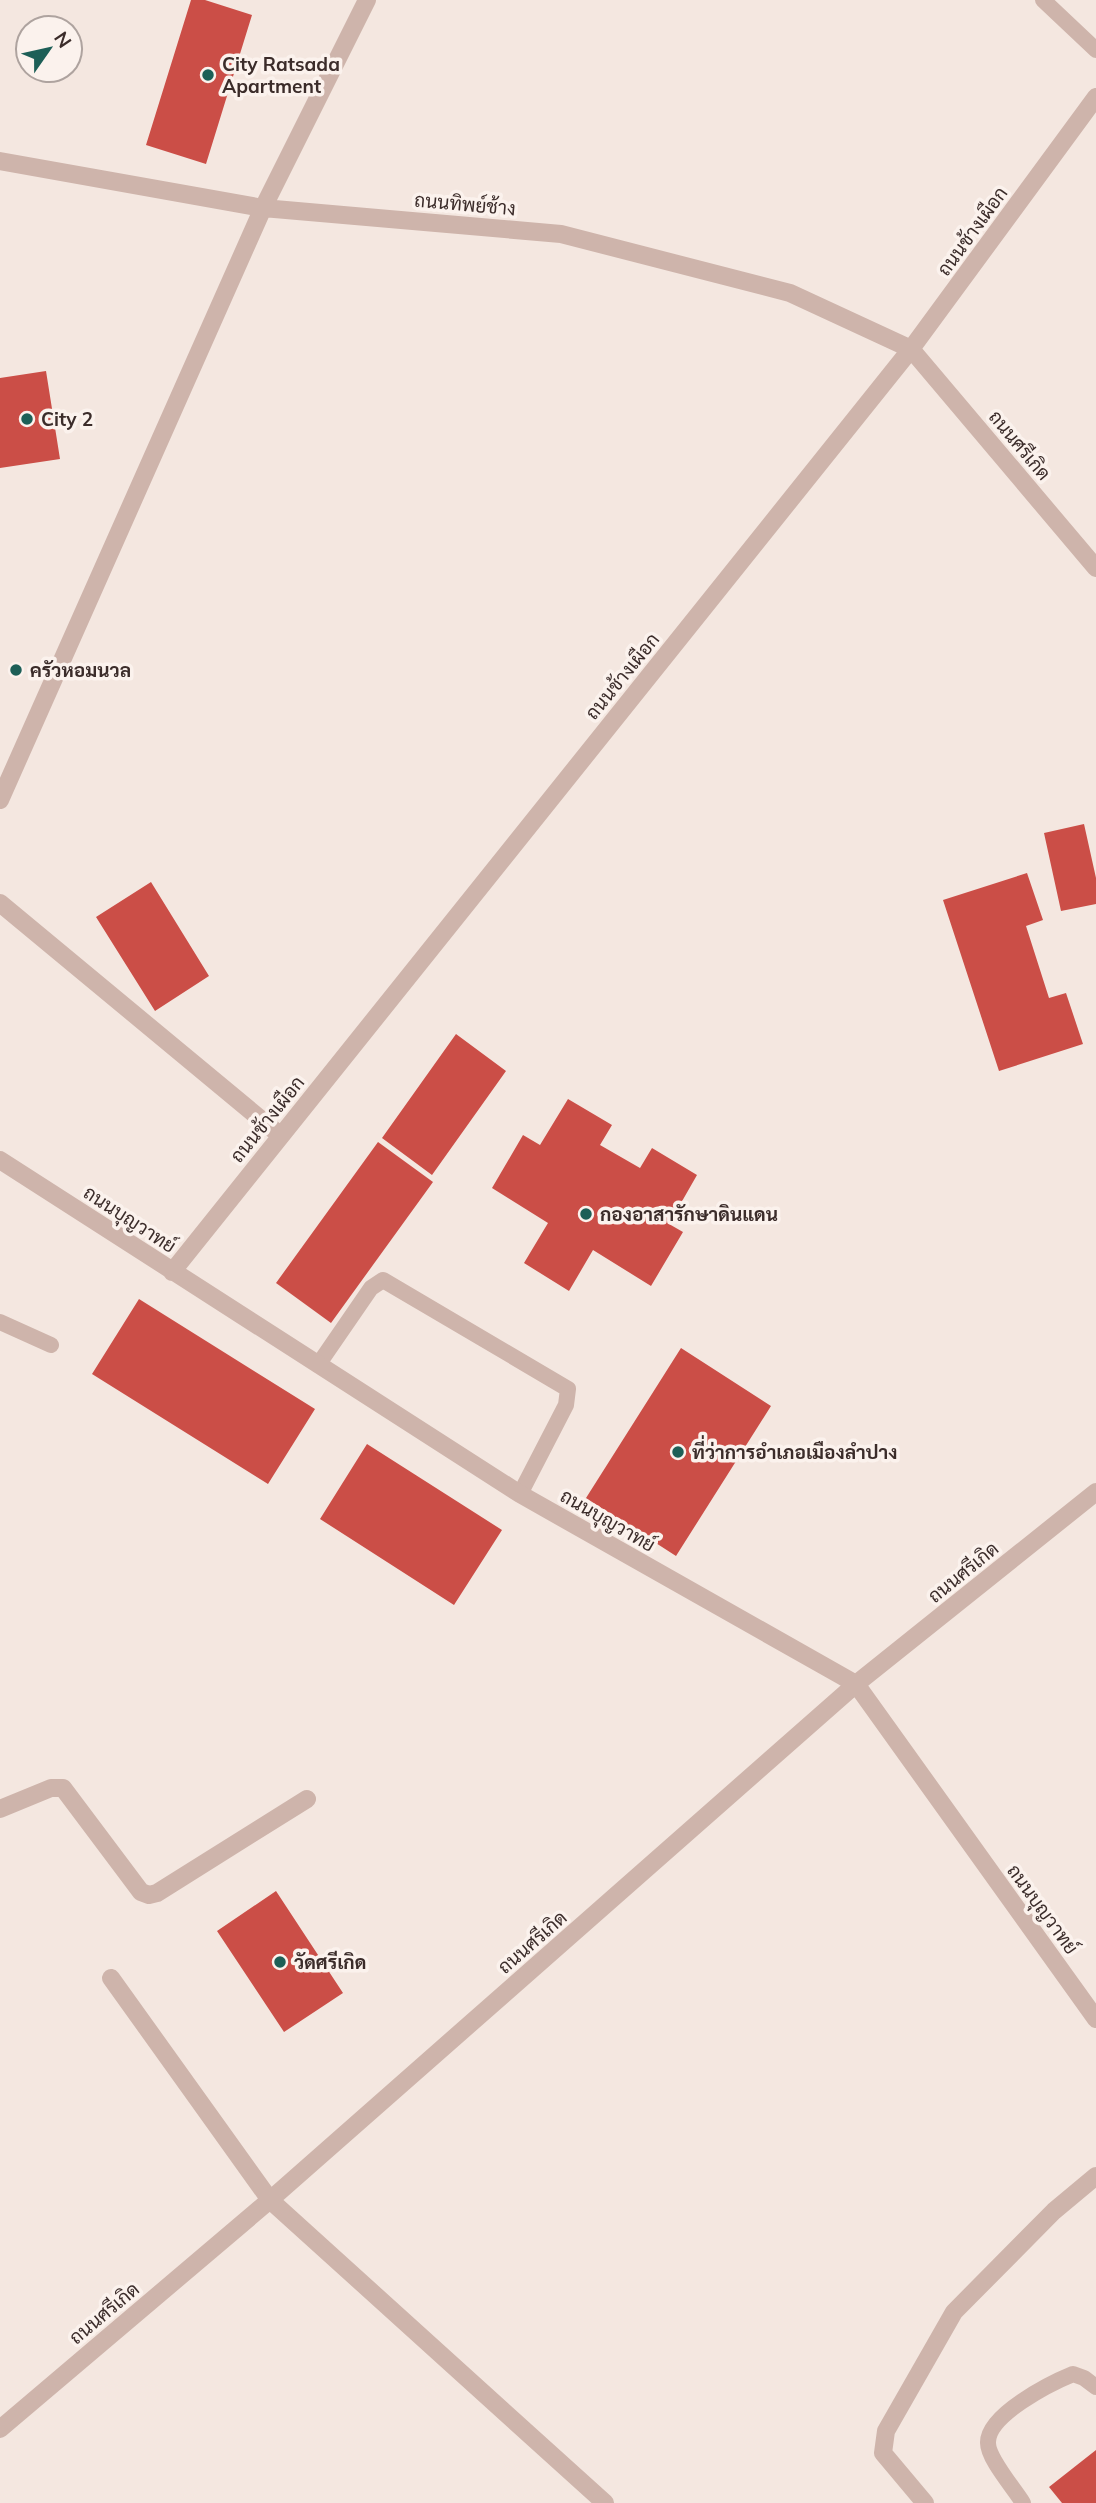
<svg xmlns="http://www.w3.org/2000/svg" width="1096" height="2503" font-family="Mulish,Sarabun,sans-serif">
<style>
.building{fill:#cb4e47}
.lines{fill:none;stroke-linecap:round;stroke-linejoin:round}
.lane{stroke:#ceb4ab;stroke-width:16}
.street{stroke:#ceb4ab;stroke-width:18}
.poi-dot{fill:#1d5f57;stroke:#fbf2ed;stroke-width:2.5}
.labels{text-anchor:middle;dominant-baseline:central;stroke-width:7;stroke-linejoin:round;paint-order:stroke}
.poi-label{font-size:19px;font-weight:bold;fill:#3b2c2a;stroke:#fbf2ed;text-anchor:start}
.street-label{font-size:19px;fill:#3b2c2a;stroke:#fbf2ed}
</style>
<rect width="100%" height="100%" fill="#f4e7e0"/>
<path class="building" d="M191,0H205L252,15L206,164L146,145Z
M46,371L60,459L0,468V378Z
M1084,824L1096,878V904L1061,911L1044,833Z
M1027,873L1043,920L1026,926L1049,998L1066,993L1083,1044L999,1071L943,900Z
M151,882L209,976L155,1011L96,917Z
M456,1034L506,1071L432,1175L382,1138Z
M568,1099L612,1125L600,1145L640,1168L652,1148L697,1175L669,1224L683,1232L651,1286L593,1250L569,1291L524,1263L548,1223L492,1188L523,1135L540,1145Z
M378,1142L433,1182L331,1323L276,1283Z
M139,1299L315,1409L268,1484L92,1374Z
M681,1348L771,1406L676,1556L586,1498Z
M367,1444L502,1530L454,1605L320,1519Z
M276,1891L343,1993L284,2032L217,1931Z
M1096,2450V2503H1062L1049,2487Z"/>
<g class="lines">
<path class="lane" d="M1043,0L1096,50
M0,1322L51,1345
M318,1365L371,1288L383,1280L568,1389L566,1405L520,1494
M1023,2503C1014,2488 988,2459 988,2443C987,2415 1051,2383 1073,2374L1084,2378L1096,2387"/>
<path class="street" d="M0,161L263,208L561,234L790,293L911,349L1096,568
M0,800L263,208L367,0
M0,903L281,1136
M0,1160L520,1494L856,1684L1096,2019
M172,1272L911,349L1096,97
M0,1809L51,1788H63L141,1892L149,1895L157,1893L307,1799
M111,1978L270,2200L605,2503
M0,2429L270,2200L856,1684L1096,1492
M925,2503L883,2453L886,2431L954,2312L1054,2211L1096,2176"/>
</g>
<g class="poi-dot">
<circle cx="208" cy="75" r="7"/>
<circle cx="27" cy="419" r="7"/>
<circle cx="16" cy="670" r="7"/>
<circle cx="586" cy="1214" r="7"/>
<circle cx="678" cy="1452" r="7"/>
<circle cx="280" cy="1962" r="7"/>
</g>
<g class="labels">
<g class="poi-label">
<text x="222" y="64">City Ratsada<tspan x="222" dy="22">Apartment</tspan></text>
<text x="41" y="419">City 2</text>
<text x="30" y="670">ครัวหอมนวล</text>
<text x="600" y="1214">กองอาสารักษาดินแดน</text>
<text x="692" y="1452">ที่ว่าการอำเภอเมืองลำปาง</text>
<text x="294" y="1962">วัดศรีเกิด</text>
</g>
<g class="street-label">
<text transform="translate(465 204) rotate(5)">ถนนทิพย์ช้าง</text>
<text transform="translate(972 231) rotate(-54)">ถนนช้างเผือก</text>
<text transform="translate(1020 445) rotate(50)">ถนนศรีเกิด</text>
<text transform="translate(622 676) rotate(-51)">ถนนช้างเผือก</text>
<text transform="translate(267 1119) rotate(-51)">ถนนช้างเผือก</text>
<text transform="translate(130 1219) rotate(33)">ถนนบุญวาทย์</text>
<text transform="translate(608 1520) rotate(30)">ถนนบุญวาทย์</text>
<text transform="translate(963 1572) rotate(-39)">ถนนศรีเกิด</text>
<text transform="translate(1043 1909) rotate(54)">ถนนบุญวาทย์</text>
<text transform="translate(532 1942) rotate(-41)">ถนนศรีเกิด</text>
<text transform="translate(104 2313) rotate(-40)">ถนนศรีเกิด</text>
</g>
</g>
<g transform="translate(49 49) rotate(56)"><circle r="33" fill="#fbf2ed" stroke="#aea39f" stroke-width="2"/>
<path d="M0-5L12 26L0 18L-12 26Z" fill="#1d5f57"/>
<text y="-10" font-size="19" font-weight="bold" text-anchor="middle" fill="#3b2c2a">N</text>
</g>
</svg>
